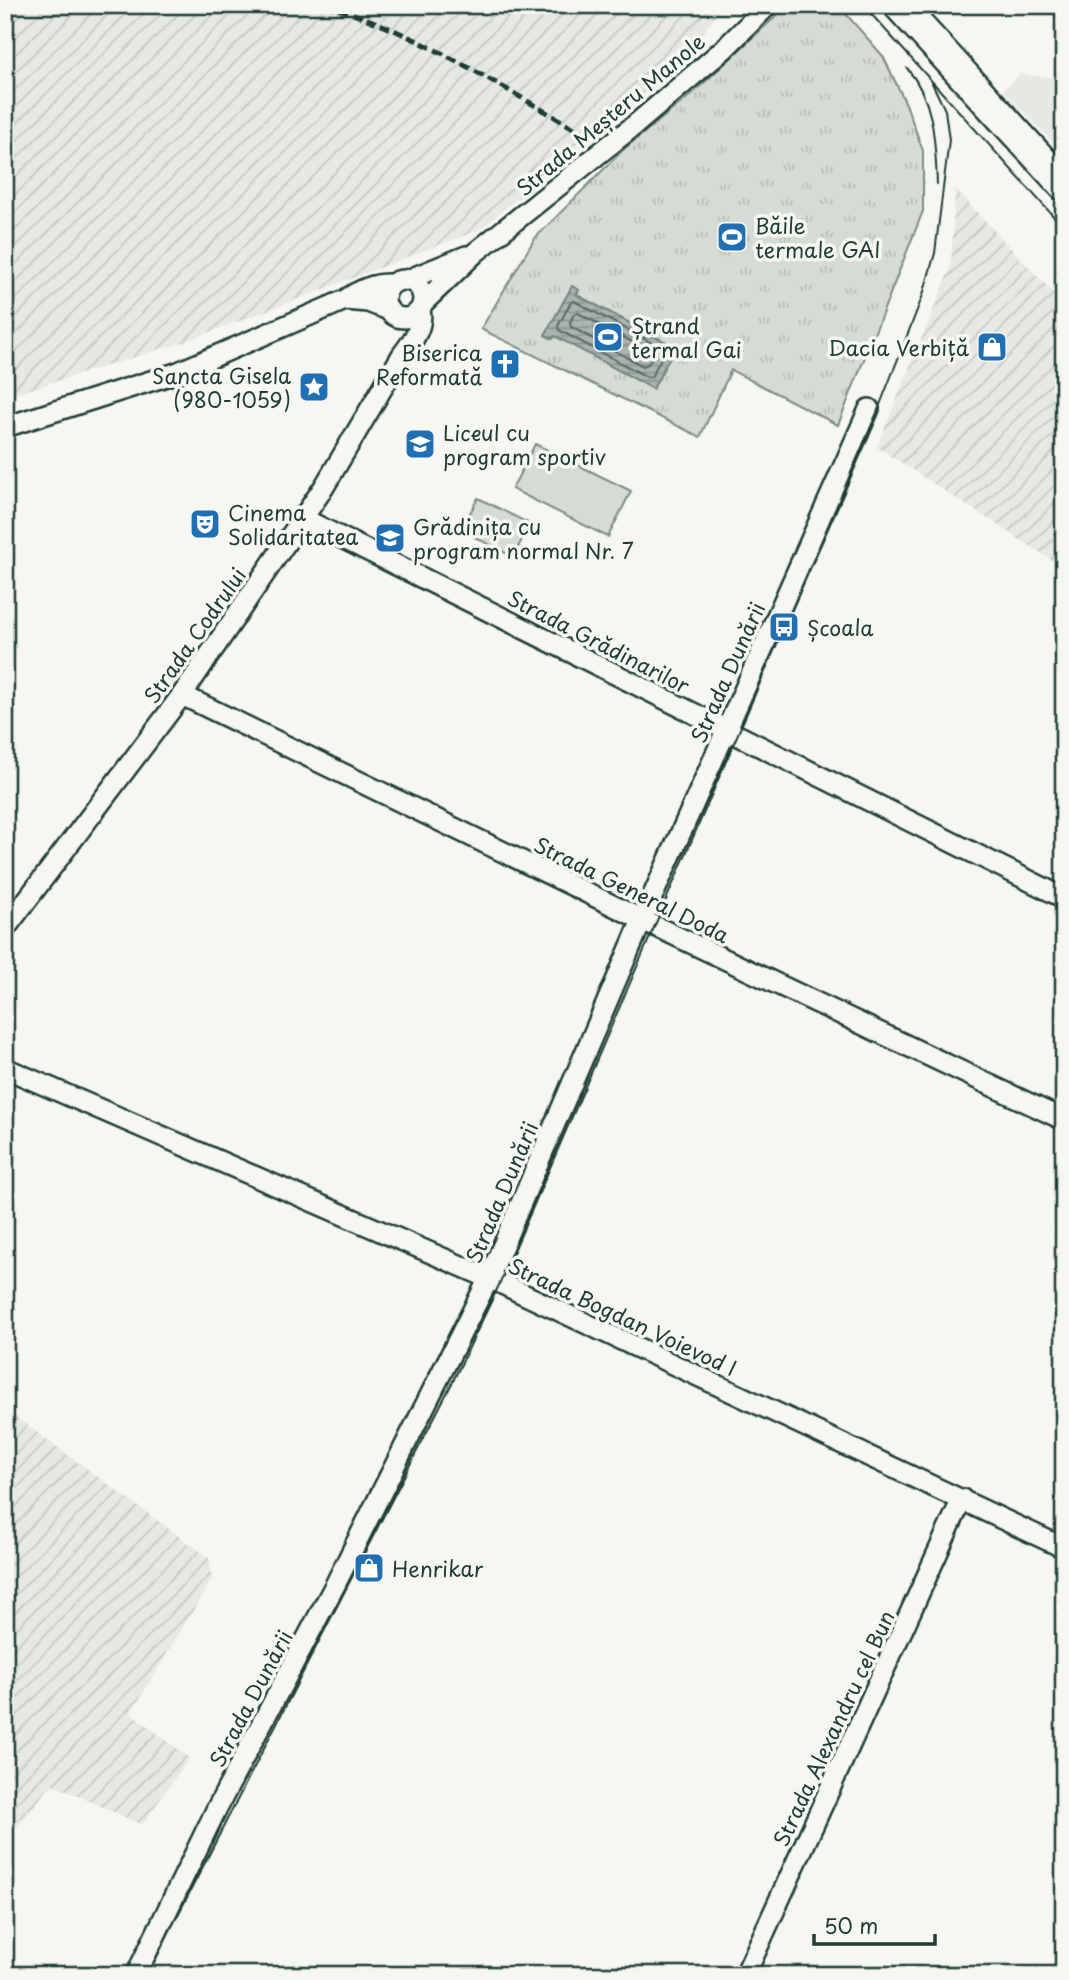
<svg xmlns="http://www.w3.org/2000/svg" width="1069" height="1980" font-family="'Playpen Sans',sans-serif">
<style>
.built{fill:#e6e8e4}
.industrial{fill:url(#industrial-furrows)}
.grass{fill:url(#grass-tufts);stroke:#7a8c85;stroke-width:2}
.pitch{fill:#d6dbd6;stroke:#7a8c85;stroke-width:2}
.water{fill:url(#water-rules);stroke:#72847d;stroke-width:2}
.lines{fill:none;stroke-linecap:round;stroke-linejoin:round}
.shore{stroke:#576c65;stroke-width:2}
.minor-casing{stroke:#1f3d34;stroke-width:24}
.primary-casing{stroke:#1f3d34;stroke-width:35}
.minor{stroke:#f6f6f2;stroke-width:19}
.primary{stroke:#f6f6f2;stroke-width:30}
.tram{stroke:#1f3d34;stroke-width:2}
.rail{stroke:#1f3d34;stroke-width:5;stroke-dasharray:10 5;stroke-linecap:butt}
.labels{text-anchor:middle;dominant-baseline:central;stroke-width:7;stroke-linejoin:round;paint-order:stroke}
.street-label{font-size:21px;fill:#1f3d34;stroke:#f6f6f2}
.poi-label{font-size:21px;fill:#1f3d34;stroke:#f6f6f2;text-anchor:start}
</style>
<defs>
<pattern id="industrial-furrows" width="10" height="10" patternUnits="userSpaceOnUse" patternTransform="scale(1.75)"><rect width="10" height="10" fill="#e6e8e4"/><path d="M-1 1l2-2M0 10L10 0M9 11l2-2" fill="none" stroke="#c5c8c4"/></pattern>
<pattern id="grass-tufts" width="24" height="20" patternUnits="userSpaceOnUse" patternTransform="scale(1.75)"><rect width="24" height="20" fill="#d6dbd6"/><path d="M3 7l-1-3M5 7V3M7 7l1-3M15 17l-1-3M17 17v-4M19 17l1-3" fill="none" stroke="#b7bdb8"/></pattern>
<pattern id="water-rules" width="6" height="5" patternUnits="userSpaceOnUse" patternTransform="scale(1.75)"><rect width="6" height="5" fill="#aab3ae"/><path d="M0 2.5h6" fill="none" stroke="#8a938e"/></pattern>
</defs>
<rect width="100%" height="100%" fill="#f6f6f2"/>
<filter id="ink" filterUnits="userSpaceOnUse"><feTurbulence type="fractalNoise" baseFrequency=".0143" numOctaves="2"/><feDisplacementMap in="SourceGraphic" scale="14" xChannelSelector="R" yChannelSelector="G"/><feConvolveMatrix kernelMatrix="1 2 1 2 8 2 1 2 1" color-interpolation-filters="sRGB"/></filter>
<g filter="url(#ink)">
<path class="built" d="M1020,74L1064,79V154L1003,90Z"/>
<path class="industrial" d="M5,5H724L670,74L479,230L184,342L5,397Z
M955,189L1064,304V568L877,447L951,267Z
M5,1409L209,1558L212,1579L131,1713L189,1758L142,1825L52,1784L5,1842Z"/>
<path class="grass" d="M788,5H838L883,56L906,104L923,151V211L838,425L731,370L700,437L481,329L535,238L623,150L692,94Z"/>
<path class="pitch" d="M535,444L631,491L608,537L512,489Z
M478,498L530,524L513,557L461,530Z"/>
<path class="water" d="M572,286L579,290L577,295L675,347L653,389L555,336L553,339L545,335Z"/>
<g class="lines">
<path class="shore" d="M574,301L663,349L664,353L651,377H647L559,330L558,326L571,302Z
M578,313L651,352L653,356L648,364L643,366L571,327L570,322L574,314Z"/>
<g class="minor-casing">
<path id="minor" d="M385 299a19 19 0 1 1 38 0a19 19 0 1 1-38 0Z
M407,280L466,256
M345,300C359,290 374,283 391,284
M423,303L476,252L636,124L724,49L768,5
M5,427L176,373L345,300L368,302L389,310
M302,518L1064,898
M182,695L655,926L1064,1120
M5,929L182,695L324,487L402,355C412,342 424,327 420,310
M5,1068L500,1283L1064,1548
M136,1975L217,1808L335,1585L489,1278L642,920L869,409
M745,1975L962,1499"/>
</g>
<g class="primary-casing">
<path id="primary" d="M899,5L1064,185"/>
</g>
<use href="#minor" class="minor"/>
<use href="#primary" class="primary"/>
<path class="tram" d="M863,5L1064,228
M907,68C935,102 935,142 937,184
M147,1975L452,1383L500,1283L876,415L923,295L935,253L949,140L945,110L932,83"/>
<path class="rail" d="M324,5C414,29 504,89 586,135"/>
</g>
</g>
<defs>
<g id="stadium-square" transform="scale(1.575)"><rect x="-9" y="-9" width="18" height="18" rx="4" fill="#1f6fb2" stroke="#f6f6f2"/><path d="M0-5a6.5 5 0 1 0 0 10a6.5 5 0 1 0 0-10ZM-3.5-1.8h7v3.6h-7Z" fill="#fff"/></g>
<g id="shop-square" transform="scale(1.575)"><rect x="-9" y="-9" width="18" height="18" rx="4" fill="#1f6fb2" stroke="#f6f6f2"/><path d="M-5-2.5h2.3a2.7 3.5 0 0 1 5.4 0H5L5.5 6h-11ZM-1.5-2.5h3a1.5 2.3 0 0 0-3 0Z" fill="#fff"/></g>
<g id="church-square" transform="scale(1.575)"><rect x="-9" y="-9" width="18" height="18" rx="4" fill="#1f6fb2" stroke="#f6f6f2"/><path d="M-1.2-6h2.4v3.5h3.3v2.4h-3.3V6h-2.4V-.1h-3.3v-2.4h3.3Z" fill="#fff"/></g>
<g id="sight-square" transform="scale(1.575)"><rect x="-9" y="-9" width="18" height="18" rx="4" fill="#1f6fb2" stroke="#f6f6f2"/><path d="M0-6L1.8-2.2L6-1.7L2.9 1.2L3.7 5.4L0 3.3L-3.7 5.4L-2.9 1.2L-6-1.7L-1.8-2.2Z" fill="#fff"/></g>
<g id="school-square" transform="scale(1.575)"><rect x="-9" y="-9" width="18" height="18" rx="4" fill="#1f6fb2" stroke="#f6f6f2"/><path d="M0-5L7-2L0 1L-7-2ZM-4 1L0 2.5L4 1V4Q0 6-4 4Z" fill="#fff"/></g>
<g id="theatre-square" transform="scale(1.575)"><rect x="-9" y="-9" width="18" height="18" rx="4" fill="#1f6fb2" stroke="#f6f6f2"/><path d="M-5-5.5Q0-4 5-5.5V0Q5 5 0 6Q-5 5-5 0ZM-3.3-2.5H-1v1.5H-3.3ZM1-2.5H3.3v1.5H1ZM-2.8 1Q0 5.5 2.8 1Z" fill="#fff"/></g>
<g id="bus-square" transform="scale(1.575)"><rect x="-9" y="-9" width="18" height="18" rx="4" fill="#1f6fb2" stroke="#f6f6f2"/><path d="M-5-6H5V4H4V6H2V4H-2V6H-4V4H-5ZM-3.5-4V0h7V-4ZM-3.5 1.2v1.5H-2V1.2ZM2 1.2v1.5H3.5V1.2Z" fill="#fff"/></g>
</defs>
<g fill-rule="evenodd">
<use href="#stadium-square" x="732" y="237"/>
<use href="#stadium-square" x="608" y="337"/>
<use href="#shop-square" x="992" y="347"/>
<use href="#church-square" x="505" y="364"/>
<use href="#sight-square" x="314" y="387"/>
<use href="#school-square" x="420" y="444"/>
<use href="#theatre-square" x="205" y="524"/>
<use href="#school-square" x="390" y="538"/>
<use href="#bus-square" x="784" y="627"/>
<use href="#shop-square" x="369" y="1568"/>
</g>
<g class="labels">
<g class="street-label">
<text transform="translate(610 114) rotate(-40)">Strada Meșteru Manole</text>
<text transform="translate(194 635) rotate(-55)">Strada Codrului</text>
<text transform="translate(599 641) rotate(27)">Strada Grădinarilor</text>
<text transform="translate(727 672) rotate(-66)">Strada Dunării</text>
<text transform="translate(632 889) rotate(26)">Strada General Doda</text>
<text transform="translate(501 1192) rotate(-67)">Strada Dunării</text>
<text transform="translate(623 1316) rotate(25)">Strada Bogdan Voievod I</text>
<text transform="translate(250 1698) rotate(-62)">Strada Dunării</text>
<text transform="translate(833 1728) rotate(-65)">Strada Alexandru cel Bun</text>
</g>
<g class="poi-label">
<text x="755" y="225">Băile<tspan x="755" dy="24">termale GAI</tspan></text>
<text x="631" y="325">Ștrand<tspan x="631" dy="24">termal Gai</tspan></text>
<text x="969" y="347" text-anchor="end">Dacia Verbiță</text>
<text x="482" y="352" text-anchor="end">Biserica<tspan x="482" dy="24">Reformată</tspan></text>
<text x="291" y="375" text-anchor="end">Sancta Gisela<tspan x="291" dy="24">(980-1059)</tspan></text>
<text x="443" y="432">Liceul cu<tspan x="443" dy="24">program sportiv</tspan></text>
<text x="228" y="512">Cinema<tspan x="228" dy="24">Solidaritatea</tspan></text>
<text x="413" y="526">Grădinița cu<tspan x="413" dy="24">program normal Nr. 7</tspan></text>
<text x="807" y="627">Școala</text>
<text x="392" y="1568">Henrikar</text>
</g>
</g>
<rect width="1069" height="1980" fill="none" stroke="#f6f6f2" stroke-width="28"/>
<rect x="14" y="14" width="1041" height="1952" fill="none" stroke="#1f3d34" stroke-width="2.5" filter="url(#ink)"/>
<path d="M814 1934v10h121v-10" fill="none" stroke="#1f3d34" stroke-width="3.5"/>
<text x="824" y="1934" font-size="21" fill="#1f3d34" stroke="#f6f6f2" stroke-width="5" paint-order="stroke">50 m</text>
</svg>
